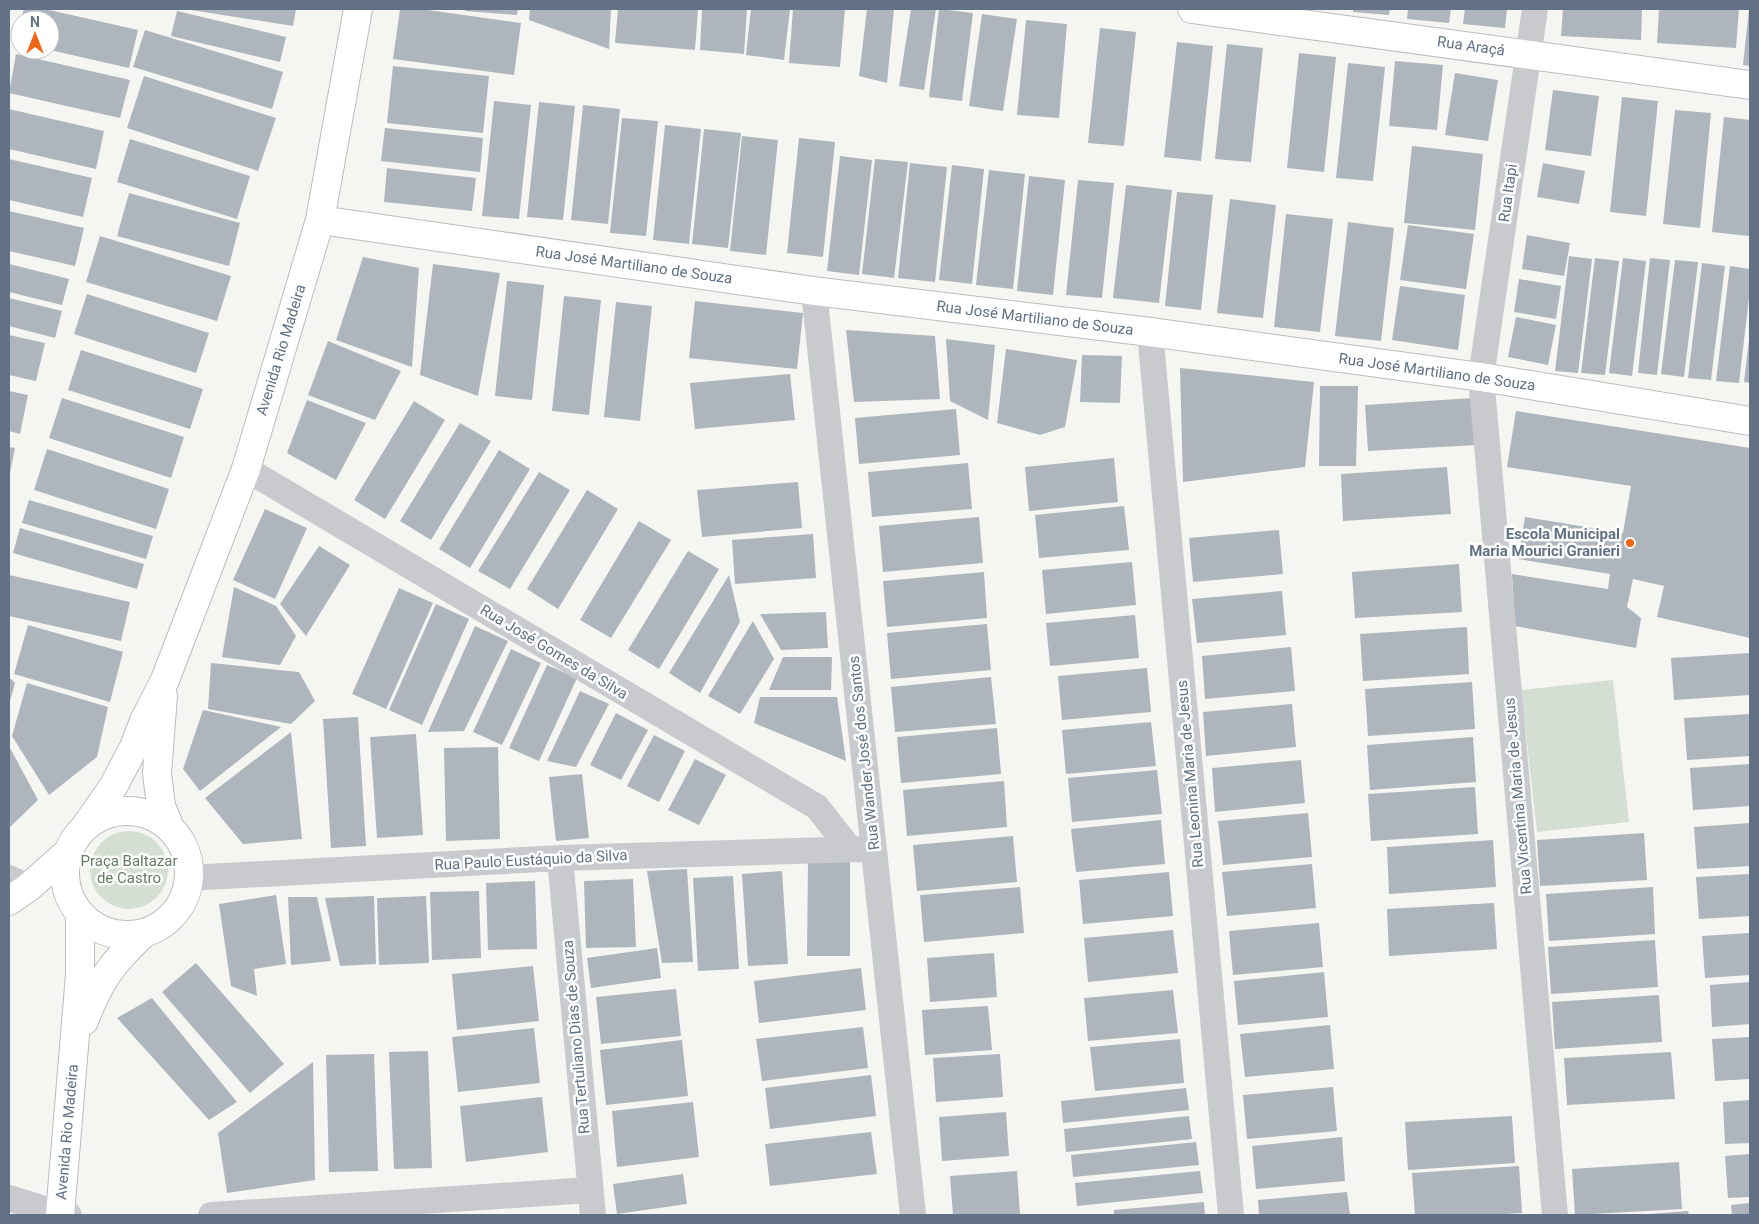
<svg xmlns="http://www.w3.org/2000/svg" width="1759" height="1224" font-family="Roboto,sans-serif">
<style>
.green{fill:#d5ded2}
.building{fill:#afb5bc}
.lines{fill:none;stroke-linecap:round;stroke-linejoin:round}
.secondary-casing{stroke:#b9bdc2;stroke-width:30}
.street{stroke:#c8cace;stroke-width:26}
.secondary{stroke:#fff;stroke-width:28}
.poi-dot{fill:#f16517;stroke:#fff;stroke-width:2}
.labels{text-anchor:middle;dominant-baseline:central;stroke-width:5;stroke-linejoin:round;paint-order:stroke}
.street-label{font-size:15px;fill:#627185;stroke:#fff}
.poi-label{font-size:15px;font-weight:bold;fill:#627185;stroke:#fff;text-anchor:end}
.park-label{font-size:15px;fill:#647c62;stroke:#fff}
</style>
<rect width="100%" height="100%" fill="#f5f6f2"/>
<path class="green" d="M1613,680L1629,822L1537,832L1521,690Z
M90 870a39 39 0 1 1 78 0a39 39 0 1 1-78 0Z"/>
<path class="building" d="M24,9H45L138,30L129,68L50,50V20H21Z
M185,9H296L293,26Z
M400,9H421L521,23L514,75L393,59Z
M466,9H518L517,15L465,11Z
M530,9H611L609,49L529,20Z
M618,9H698L695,50L615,43Z
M702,9H747L744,54L700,50Z
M751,9H790L784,60L746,55Z
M793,9H845L840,67L789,63Z
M867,9H894L887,83L859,76Z
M911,9H936L924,90L899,86Z
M939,9L973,13L962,101L929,97Z
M1353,9H1390L1389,15L1353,12Z
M1408,9H1451L1449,23L1407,19Z
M1465,9H1507L1505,28L1463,24Z
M1563,9H1642L1641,40L1561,36Z
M1659,9H1739L1736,48L1657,43Z
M1749,9H1750V66L1743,65Z
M177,11L286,37L280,62L171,36Z
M982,14L1017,19L1003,111L969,106Z
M1026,20L1067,24L1059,118L1017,115Z
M1100,28L1136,32L1124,146L1088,143Z
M19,29H20V44L16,43Z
M145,30L283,72L272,109L133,67Z
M1177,42L1213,46L1201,161L1164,157Z
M1227,44L1263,48L1251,162L1215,159Z
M1299,53L1336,57L1324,172L1287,168Z
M16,54L130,80L120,118L9,93Z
M1395,61L1443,65L1437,130L1389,126Z
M1348,63L1385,67L1373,181L1336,178Z
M393,66L489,76L483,133L387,123Z
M1455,73L1498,80L1488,141L1445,135Z
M144,76L276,118L258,171L127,128Z
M1553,90L1599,96L1591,156L1545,150Z
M1622,97L1658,101L1646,216L1610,212Z
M494,101L531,105L519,219L482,216Z
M539,102L575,106L563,220L527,217Z
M583,105L620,109L608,224L571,220Z
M9,109L104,131L96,169L9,149Z
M1675,110L1711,113L1700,228L1663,224Z
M1724,117L1750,120L1749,236L1712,232Z
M622,118L658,121L646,236L610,233Z
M665,125L701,129L689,244L653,240Z
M385,128L483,138L480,172L381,161Z
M704,129L741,133L728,248L692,244Z
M742,136L778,140L766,255L730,251Z
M799,138L835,142L823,257L787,253Z
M130,139L250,176L237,219L117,182Z
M1412,146L1483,154L1475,230L1404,223Z
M840,156L872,160L859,275L827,271Z
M9,159L92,178L83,217L9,200Z
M875,159L908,162L894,278L862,274Z
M910,163L947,167L935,282L898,278Z
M1543,163L1585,171L1579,204L1537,197Z
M952,165L984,169L972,284L939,280Z
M387,168L476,178L472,211L384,202Z
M989,170L1025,174L1013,289L976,285Z
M1029,176L1065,180L1053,295L1017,291Z
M1078,180L1114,183L1102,298L1066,295Z
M1126,185L1172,190L1159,303L1113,298Z
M1177,192L1213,195L1201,310L1165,306Z
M129,193L240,223L229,266L117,236Z
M1230,199L1276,205L1263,318L1217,313Z
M9,211L84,228L75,266L9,251Z
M1286,214L1333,219L1320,332L1274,327Z
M1348,222L1394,228L1381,341L1335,336Z
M1408,225L1474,234L1466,289L1400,280Z
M1527,235L1570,243L1564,276L1522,269Z
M100,236L231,276L217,321L86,282Z
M1569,256L1592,259L1578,373L1555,371Z
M363,257L419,268L412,367L336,340Z
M1595,258L1619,261L1605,375L1581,373Z
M1623,258L1646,261L1632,376L1609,373Z
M1650,258L1670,260L1657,375L1638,373Z
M1675,260L1698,262L1684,377L1661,374Z
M1702,263L1725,266L1711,380L1688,378Z
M9,264L69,279L62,305L9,292Z
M433,264L500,273L478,396L420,375Z
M1730,266L1750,269V289L1739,383L1716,381Z
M1519,279L1561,286L1556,319L1514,312Z
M507,281L544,285L532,400L495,396Z
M1400,286L1465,295L1458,350L1392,340Z
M87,294L209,333L196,373L74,334Z
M564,296L601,300L589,415L552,411Z
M9,298L62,311L55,338L9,326Z
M695,301L803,313L797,369L689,358Z
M616,302L652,306L640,421L604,417Z
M1516,317L1556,325L1548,365L1508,357Z
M846,330L935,336L940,399L854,402Z
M9,335L45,343L36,381L9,375Z
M946,339L995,345L988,420L950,401Z
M1749,340H1750V383L1744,382Z
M328,341L401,371L375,420L308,395Z
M1006,349L1077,360L1065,427L1040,435L997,423Z
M81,350L203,389L190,429L68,390Z
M1082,355L1122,356L1120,403L1080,402Z
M1180,368L1314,382L1305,467L1183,482Z
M790,374L795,420L695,429L690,383Z
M1320,386H1358L1356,466H1319Z
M9,391L28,395L20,434L9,431Z
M62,398L184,437L171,478L49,438Z
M1473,398L1476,445L1368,451L1365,405Z
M307,400L366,423L336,480L287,453Z
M414,401L445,420L385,519L354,500Z
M956,409L960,455L859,464L855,418Z
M1516,411L1750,448V638L1657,617L1664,586L1633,579L1627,607L1641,618L1636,648L1515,626L1512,574L1608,589L1610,574L1518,559L1525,517L1623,533L1631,486L1507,467Z
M460,423L491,441L431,540L400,521Z
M9,447L15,448L10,473H9Z
M47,449L169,489L156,529L34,490Z
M499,450L530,469L470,568L439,549Z
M1114,458L1118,502L1029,511L1025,467Z
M968,463L972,509L872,517L868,472Z
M1447,467L1451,514L1343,521L1341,474Z
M539,472L570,490L510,589L478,571Z
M798,482L802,528L702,537L697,490Z
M587,490L618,509L558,609L527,589Z
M29,500L153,536L146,559L22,523Z
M1124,506L1129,550L1039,558L1035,515Z
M265,509L307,528L275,599L233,580Z
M979,517L983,563L883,572L879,526Z
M639,521L671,540L611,638L580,620Z
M20,528L144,564L137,589L13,553Z
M1279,530L1283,574L1193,582L1189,538Z
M813,534L816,578L735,584L732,540Z
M319,546L350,565L306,636L280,604Z
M688,551L719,569L659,669L628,650Z
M1132,562L1136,605L1046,614L1042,570Z
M1459,564L1462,612L1355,618L1352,572Z
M984,572L987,618L887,627L883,581Z
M9,575L130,602L121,641L9,616Z
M729,575L740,622L700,693L669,673Z
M234,587L276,606L296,636L280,665L222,657Z
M399,588L433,603L386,709L352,694Z
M1282,591L1286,635L1197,643L1192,599Z
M436,604L469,619L422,725L389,710Z
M826,612L828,648L781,650L760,614Z
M1135,615L1139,658L1050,666L1046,623Z
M753,621L774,659L740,714L708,696Z
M987,624L991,670L891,679L887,633Z
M28,625L123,652L110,702L14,674Z
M475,626L508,641L464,731L428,732Z
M1467,627L1469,674L1363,681L1360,634Z
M1291,647L1295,691L1205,699L1202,656Z
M511,649L541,663L502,745L473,732Z
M1750,653V695L1674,700L1671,658Z
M783,657H832L831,690H769Z
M211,663L299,672L315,701L291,724L208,709Z
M547,665L577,678L539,761L509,748Z
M1147,668L1151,712L1062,720L1058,676Z
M9,677L15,683L9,705Z
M991,677L996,724L895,732L891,687Z
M1472,682L1475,729L1368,736L1365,689Z
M27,683L108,707L97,757L49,795L12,736Z
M580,691L609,704L576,767L547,761Z
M760,697H837L846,761L754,723Z
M1292,704L1296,747L1206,756L1203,712Z
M203,710L281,727L200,791L183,769Z
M616,713L648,730L621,780L590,765Z
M1750,714V756L1687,760L1684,718Z
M358,717L366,846L331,848L323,719Z
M1151,722L1156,766L1066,774L1062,730Z
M997,728L1001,774L901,783L897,737Z
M291,732L302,839L243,844L205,798Z
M416,734L423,835L377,838L370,737Z
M654,735L685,751L659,802L627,786Z
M1473,737L1476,782L1370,790L1367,745Z
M9,746L38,800L9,828Z
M498,747L500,839L446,841L444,748Z
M695,759L726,775L699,825L668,810Z
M1301,760L1305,803L1215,812L1212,768Z
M1750,764V806L1693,810L1690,768Z
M1157,770L1162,814L1072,822L1068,778Z
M582,774L589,838L556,841L549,777Z
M1004,781L1007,827L907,836L903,790Z
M1475,787L1478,834L1371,841L1368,794Z
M1308,813L1312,857L1223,865L1218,821Z
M1161,820L1165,864L1076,872L1071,829Z
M1750,823V866L1697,869L1694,827Z
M1644,833L1647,880L1540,886L1537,840Z
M1013,836L1017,882L917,891L913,845Z
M1493,840L1496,887L1389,894L1387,847Z
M808,862H850V956H807Z
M1312,864L1316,908L1227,916L1222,872Z
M687,869L693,962L662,963L647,871Z
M782,871L788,964L748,966L742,874Z
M1169,872L1173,916L1083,924L1079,880Z
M1750,874V916L1699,919L1696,877Z
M733,876L739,969L698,971L693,878Z
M633,879L636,947L586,948L584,881Z
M535,881L537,949L488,950L486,883Z
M1020,887L1024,933L924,942L920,895Z
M1653,887L1655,934L1549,941L1546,894Z
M479,891L481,958L432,960L430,892Z
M276,895L286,964L254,969L257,996L231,986L219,904Z
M374,896L376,964L340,966L325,898Z
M426,896L429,963L379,965L377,898Z
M288,897H317L331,961L291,965Z
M1494,903L1497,949L1389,956L1387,909Z
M1319,923L1323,967L1233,975L1229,931Z
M1173,930L1178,973L1088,982L1084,938Z
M1750,933V975L1705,978L1702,936Z
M1655,940L1658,987L1551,994L1548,947Z
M657,948L661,978L591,988L587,958Z
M994,953L997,997L930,1002L927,958Z
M196,963L284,1064L250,1093L162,992Z
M533,966L539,1021L457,1030L452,974Z
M861,968L866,1010L759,1023L754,981Z
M1324,972L1328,1017L1238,1025L1234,981Z
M1750,982V1024L1712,1027L1710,985Z
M676,989L681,1036L601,1044L596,997Z
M1173,990L1178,1033L1088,1041L1084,998Z
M1659,995L1662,1042L1555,1049L1552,1002Z
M152,998L237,1102L209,1120L117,1018Z
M988,1006L992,1050L925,1055L922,1010Z
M1330,1025L1334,1069L1245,1077L1240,1034Z
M863,1027L868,1068L762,1081L756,1039Z
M534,1028L540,1083L458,1092L452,1037Z
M1750,1037V1079L1715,1081L1712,1039Z
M1180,1039L1184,1083L1095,1091L1090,1047Z
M682,1040L688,1096L606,1105L600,1050Z
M428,1051L432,1168L394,1169L389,1052Z
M1671,1052L1675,1099L1567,1105L1564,1058Z
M374,1054L378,1171L329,1172L326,1055Z
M1000,1054L1003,1097L936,1102L933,1058Z
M313,1062L315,1180L227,1193L218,1133Z
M871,1075L876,1116L770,1129L765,1088Z
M1333,1087L1337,1131L1247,1139L1243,1095Z
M1186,1088L1189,1110L1063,1123L1061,1101Z
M542,1097L548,1152L466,1162L460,1106Z
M1750,1100V1143L1725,1144L1723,1102Z
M693,1102L699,1157L617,1167L612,1111Z
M1006,1112L1009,1156L942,1161L939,1117Z
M1189,1116L1192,1139L1066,1152L1064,1129Z
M1512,1116L1515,1163L1408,1170L1405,1122Z
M871,1132L877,1174L770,1186L765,1144Z
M1342,1137L1345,1181L1256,1189L1252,1146Z
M1196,1142L1199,1165L1073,1177L1071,1155Z
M1750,1154V1197L1728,1198L1725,1156Z
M1679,1162L1682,1209L1575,1215L1572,1169Z
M1519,1166L1522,1213L1489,1215H1415L1412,1173Z
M1017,1171L1020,1215H953L950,1176Z
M1200,1171L1203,1193L1077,1206L1075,1183Z
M683,1174L687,1204L617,1214L613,1184Z
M1347,1192L1350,1215H1259L1258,1200Z
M1204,1202L1205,1215H1114V1210Z
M1750,1203V1215H1732L1731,1205Z
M1688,1211L1689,1215H1649V1214Z"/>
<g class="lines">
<g class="secondary-casing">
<path id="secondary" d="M1192,9L1750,85
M320,220L814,291L1150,332L1481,377L1750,421
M163,696L157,773L161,806L170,828
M65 873a62 62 0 1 1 124 0a62 62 0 1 1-124 0Z
M87,824L113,787L134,747L144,721L165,680L246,469L320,220L358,9
M9,901L29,887L67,853
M84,1021C100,980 111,964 143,934
M60,1215L80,975V916"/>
</g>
<path class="street" d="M1535,9L1481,377L1555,1215
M814,291L913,1215
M1150,332L1231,1215
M246,469L817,807L850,849
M560,858L593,1215
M9,878L29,887
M188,878L560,858L863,849
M9,1198L60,1214L69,1215
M211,1215L590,1190"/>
<use href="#secondary" class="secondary"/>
</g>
<circle class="poi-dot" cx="1630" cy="543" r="5"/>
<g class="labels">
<g class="street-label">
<text transform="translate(1471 46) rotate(8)">Rua Araçá</text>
<text transform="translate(1508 193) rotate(-82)">Rua Itapi</text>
<text transform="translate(634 265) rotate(8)">Rua José Martiliano de Souza</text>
<text transform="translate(1035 318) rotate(7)">Rua José Martiliano de Souza</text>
<text transform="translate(281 350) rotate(-73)">Avenida Rio Madeira</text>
<text transform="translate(1437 372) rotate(8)">Rua José Martiliano de Souza</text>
<text transform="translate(554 652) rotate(31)">Rua José Gomes da Silva</text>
<text transform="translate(864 753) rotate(-96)">Rua Wander José dos Santos</text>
<text transform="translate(1190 774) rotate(-95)">Rua Leonina Maria de Jesus</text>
<text transform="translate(1518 796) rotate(-95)">Rua Vicentina Maria de Jesus</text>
<text transform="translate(531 860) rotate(-3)">Rua Paulo Eustáquio da Silva</text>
<text transform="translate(576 1037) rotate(-95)">Rua Tertuliano Dias de Souza</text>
<text transform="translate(67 1132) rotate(-85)">Avenida Rio Madeira</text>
</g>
<g class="poi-label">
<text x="1620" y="534">Escola Municipal<tspan x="1620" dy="17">Maria Mourici Granieri</tspan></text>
</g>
<g class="park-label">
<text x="129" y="861">Praça Baltazar<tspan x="129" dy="17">de Castro</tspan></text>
</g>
</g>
<rect width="1759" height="1224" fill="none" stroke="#627185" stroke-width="20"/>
<g transform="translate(35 35)"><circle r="24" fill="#ffffff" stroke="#c0c6ce"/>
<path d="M0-4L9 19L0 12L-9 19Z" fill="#f16517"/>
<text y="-8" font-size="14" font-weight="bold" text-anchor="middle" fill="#627185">N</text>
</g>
</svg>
